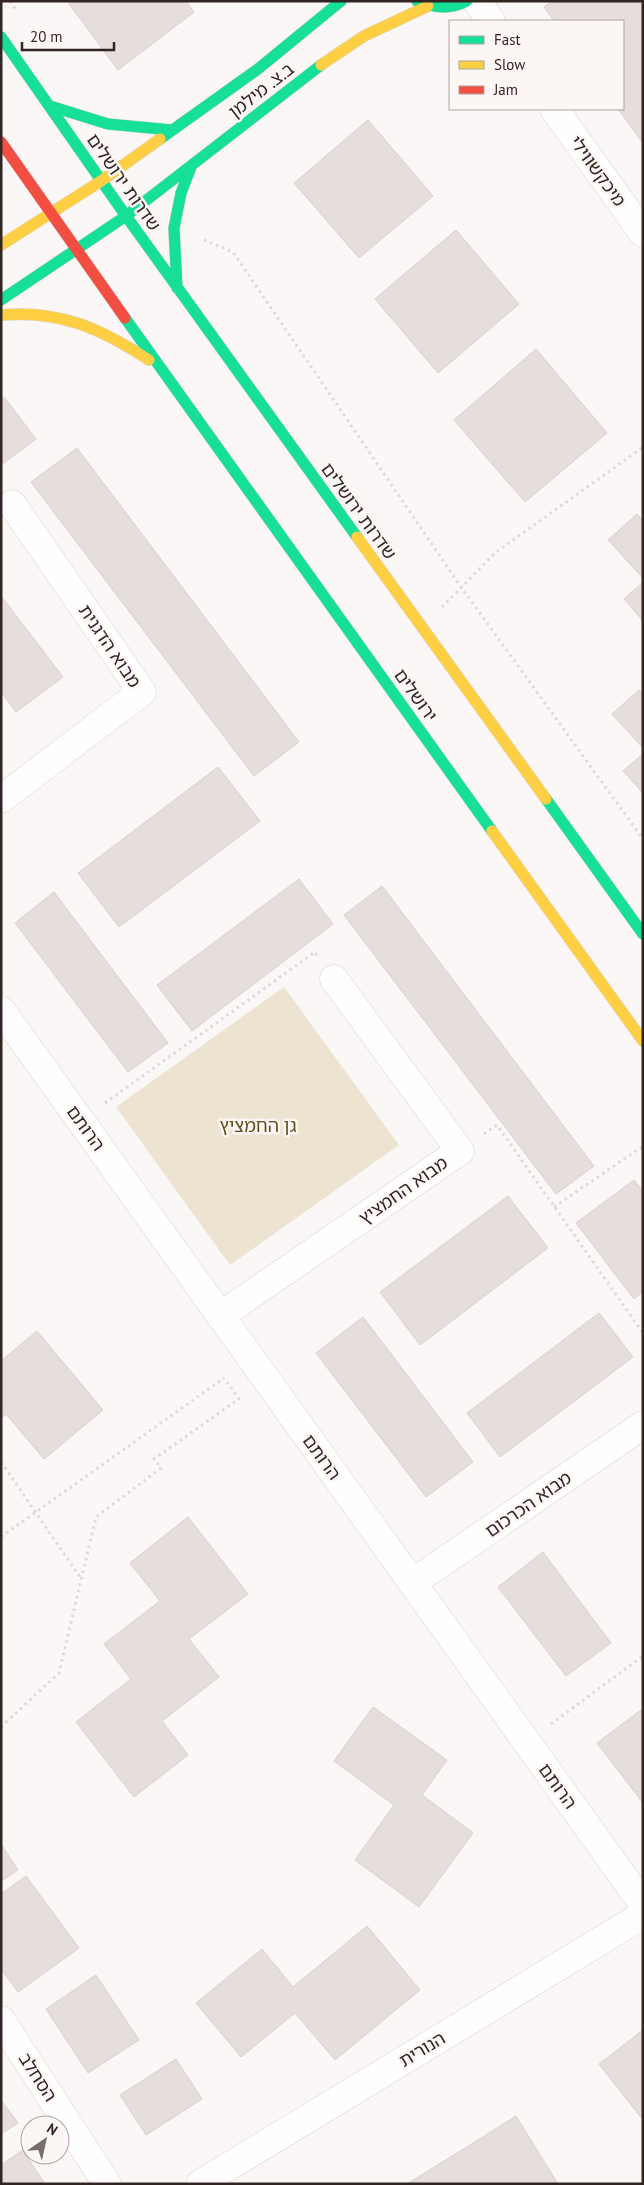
<svg xmlns="http://www.w3.org/2000/svg" width="644" height="2185" font-family="'PT Sans','Noto Sans Hebrew',sans-serif">
<style>
.green{fill:#ece4d0}
.building{fill:#e6dedd;stroke:#d7d0cf}
.lines{fill:none;stroke-linecap:round;stroke-linejoin:round}
.street-casing{stroke:#d9d3cf;stroke-width:29}
.fast-casing{stroke:#d9d3cf;stroke-width:12}
.slow-casing{stroke:#d9d3cf;stroke-width:12}
.jam-casing{stroke:#d9d3cf;stroke-width:12}
.path{stroke:#dbdada;stroke-width:3;stroke-dasharray:2.5 4;stroke-linecap:butt}
.street{stroke:#fefefe;stroke-width:28}
.fast{stroke:#16e098;stroke-width:11}
.slow{stroke:#ffcf43;stroke-width:11}
.jam{stroke:#f24e42;stroke-width:11}
.labels{text-anchor:middle;dominant-baseline:central;stroke-width:5;stroke-linejoin:round;paint-order:stroke}
.street-label{font-size:18px;fill:#312621;stroke:#fcf6f4}
.park-label{font-size:18px;fill:#5f4e18;stroke:#fcf6f4}
</style>
<rect width="100%" height="100%" fill="#faf7f6"/>
<path class="green" d="M284,987L399,1145L230,1265L116,1107Z"/>
<path class="building" d="M67,1H186L194,12L118,70Z
M552,1H643V143L618,109H623V21H554L544,7Z
M368,120L433,196L359,258L294,183Z
M456,230L519,304L438,373L375,299Z
M536,349L607,433L525,502L454,420Z
M4,397L36,439L1,465V399Z
M77,448L299,742L254,776L31,482Z
M637,514L643,521V578L608,540Z
M643,582V621L624,599Z
M1,596L63,677L16,712L1,692Z
M639,690L643,694V748L612,714Z
M643,754V793L623,771Z
M218,767L260,821L119,927L78,873Z
M299,879L333,924L192,1031L157,985Z
M382,886L594,1166L556,1194L344,915Z
M54,892L168,1043L128,1072L15,923Z
M634,1180L643,1191V1292L634,1299L576,1223Z
M508,1196L548,1248L420,1345L380,1292Z
M599,1313L633,1357L500,1457L467,1413Z
M363,1317L473,1462L426,1497L316,1353Z
M37,1331L103,1410L44,1459L6,1414L1,1418V1361Z
M188,1517L248,1594L189,1639L219,1677L162,1721L188,1755L134,1797L76,1722L131,1679L104,1644L160,1601L130,1563Z
M543,1552L611,1643L566,1676L498,1587Z
M373,1707L447,1760L422,1795L473,1833L419,1907L355,1860L394,1805L334,1761Z
M641,1710L643,1713V1803L597,1743Z
M1,1844L18,1870L1,1881Z
M26,1876L79,1948L18,1992L1,1969V1894Z
M367,1926L420,1990L335,2060L295,2013L241,2057L196,2003L262,1949L293,1987Z
M96,1975L139,2040L88,2073L46,2009Z
M643,2030V2120L599,2064Z
M176,2059L202,2099L146,2135L120,2095Z
M1,2100L18,2123L1,2134Z
M516,2116L558,2184H407L478,2140Z
M23,2150L31,2163L45,2184H1V2165Z"/>
<g class="lines">
<g class="street-casing">
<path id="street" d="M477,1L491,21
M554,109L643,233
M1,799L142,692L12,504
M1,1010L643,1904
M220,1316L460,1151L334,979
M412,1583L643,1425
M1,2020L107,2184
M200,2184L643,1915"/>
</g>
<g class="fast-casing">
<path id="fast" d="M417,1C435,8 450,10 467,1
M1,37L126,216L357,537
M50,106L108,124L172,130
M160,139L258,69L341,1
M177,288L174,228L181,193L191,167
M1,300L126,216L321,65
M125,318L492,831
M546,799L643,934"/>
</g>
<g class="slow-casing">
<path id="slow" d="M321,65L364,36L428,6
M1,245L101,181L160,139
M1,315C60,310 100,328 149,360
M357,537L546,799
M492,831L643,1041"/>
</g>
<g class="jam-casing">
<path id="jam" d="M1,142L125,318"/>
</g>
<path class="path" d="M10,1L16,10
M204,240L233,252L461,587L643,839
M442,607L495,553L643,447
M105,1103L315,952L318,957
M484,1134L497,1125L643,1333
M554,1207L643,1146
M1,1462L80,1577
M1,1537L224,1378
M551,1724L643,1656
M1,1727L59,1673L96,1517L161,1468L154,1459L239,1399L224,1378"/>
<use href="#street" class="street"/>
<use href="#fast" class="fast"/>
<use href="#slow" class="slow"/>
<use href="#jam" class="jam"/>
</g>
<g class="labels">
<g class="street-label">
<text transform="translate(261 90) rotate(-38)">ב.צ. מילמן</text>
<text transform="translate(598 171) rotate(54)">מיכקשווילי</text>
<text transform="translate(124 182) rotate(55)">שדרות ירושלים</text>
<text transform="translate(359 511) rotate(54)">שדרות ירושלים</text>
<text transform="translate(110 646) rotate(56)">מבוא הדגנית</text>
<text transform="translate(416 695) rotate(54)">ירושלים</text>
<text transform="translate(86 1128) rotate(54)">הרותם</text>
<text transform="translate(403 1190) rotate(-35)">מבוא החמציץ</text>
<text transform="translate(322 1457) rotate(54)">הרותם</text>
<text transform="translate(528 1504) rotate(-35)">מבוא הכרכום</text>
<text transform="translate(558 1786) rotate(54)">הרותם</text>
<text transform="translate(422 2049) rotate(-31)">הנורית</text>
<text transform="translate(38 2077) rotate(57)">הסחלב</text>
</g>
<g class="park-label">
<text x="258" y="1125">גן החמציץ</text>
</g>
</g>
<rect width="644" height="2185" fill="none" stroke="#312621" stroke-width="5"/>
<rect x="449" y="20" width="175" height="90" fill="#fcf6f4" stroke="#aba3a0"/>
<rect x="459" y="36" width="25" height="8" fill="#16e098" stroke="#aba3a0"/>
<text x="494" y="45" font-size="15" fill="#312621">Fast</text>
<rect x="459" y="61" width="25" height="8" fill="#ffcf43" stroke="#aba3a0"/>
<text x="494" y="70" font-size="15" fill="#312621">Slow</text>
<rect x="459" y="86" width="25" height="8" fill="#f24e42" stroke="#aba3a0"/>
<text x="494" y="95" font-size="15" fill="#312621">Jam</text>
<g transform="translate(45 2140) rotate(34)"><circle r="24" fill="#fcf6f4" stroke="#aba3a0"/>
<path d="M0-4L9 19L0 12L-9 19Z" fill="#776f6c"/>
<text y="-8" font-size="14" font-weight="bold" text-anchor="middle" fill="#312621">N</text>
</g>
<path d="M22 42v8h92v-8" fill="none" stroke="#312621" stroke-width="2.5"/>
<text x="30" y="42" font-size="15" fill="#312621" stroke="#fcf6f4" stroke-width="4" paint-order="stroke">20 m</text>
</svg>
